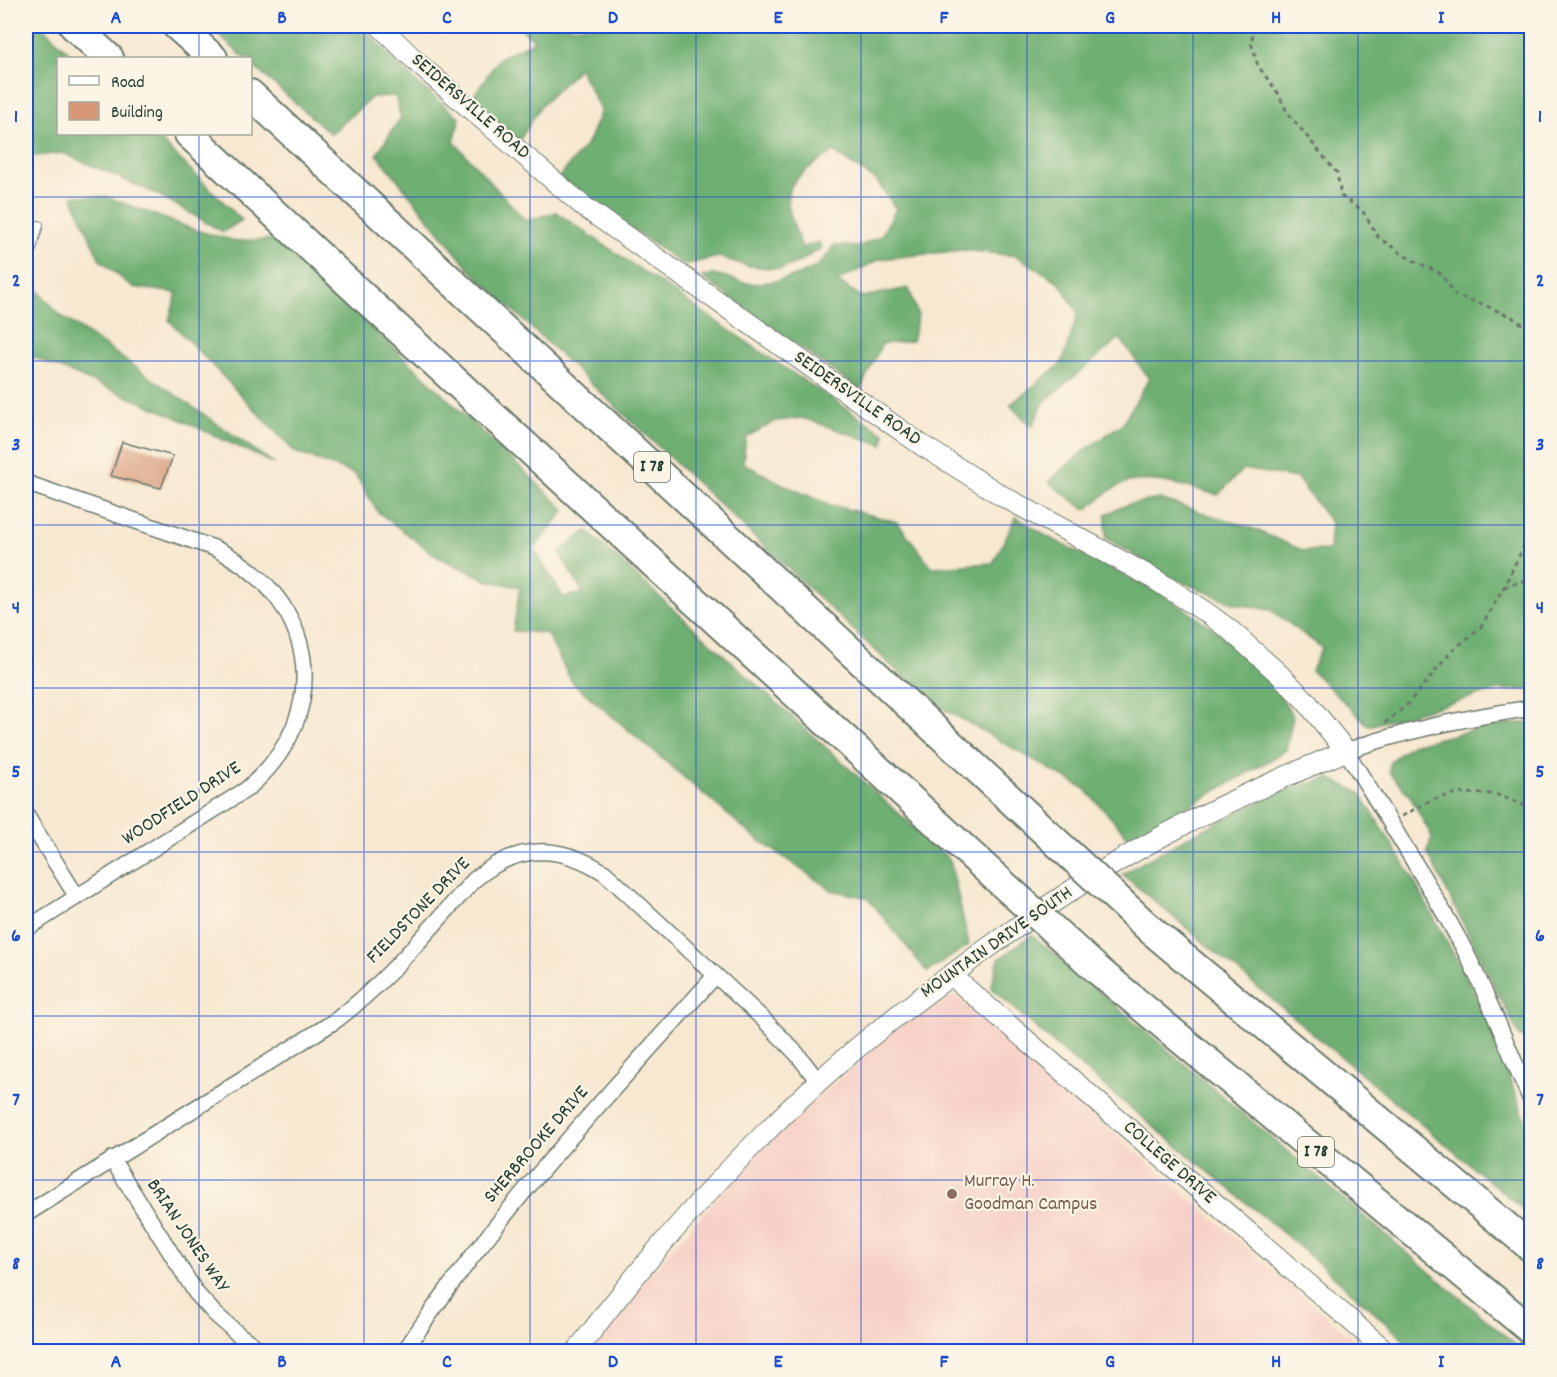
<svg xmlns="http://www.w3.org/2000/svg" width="1557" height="1377" font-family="Dekko,sans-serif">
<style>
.built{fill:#f7d1c7}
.forest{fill:#6eaf72;stroke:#467653;stroke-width:1.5}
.building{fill:#d79878}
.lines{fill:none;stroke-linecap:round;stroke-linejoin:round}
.service-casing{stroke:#6b796b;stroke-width:10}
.minor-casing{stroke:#6b796b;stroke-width:18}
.tertiary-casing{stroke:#6b796b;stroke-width:22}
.motorway-casing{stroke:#6b796b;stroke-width:32}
.path{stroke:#6b796b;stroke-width:3;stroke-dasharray:4.5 4.5;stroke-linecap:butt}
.service{stroke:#fff;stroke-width:8}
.minor{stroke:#fff;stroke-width:15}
.tertiary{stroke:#fff;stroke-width:20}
.motorway{stroke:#fff;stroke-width:28}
.motorway-bridge-casing{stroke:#6b796b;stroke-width:32;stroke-linecap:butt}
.motorway-bridge{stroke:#fff;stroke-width:28}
.grid{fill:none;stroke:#1d4ed8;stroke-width:1.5;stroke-opacity:0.55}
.education-dot{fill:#8d6e63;stroke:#fcf5e5;stroke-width:2}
.labels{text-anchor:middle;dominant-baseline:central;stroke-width:4.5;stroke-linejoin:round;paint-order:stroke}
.shield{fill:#fcf5e5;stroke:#617469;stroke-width:1.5}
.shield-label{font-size:18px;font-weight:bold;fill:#1f3d34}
.street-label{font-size:20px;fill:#1f3d34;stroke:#fcf5e5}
.education-label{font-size:20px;fill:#785e54;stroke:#fcf5e5;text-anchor:start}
.neatline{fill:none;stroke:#1d4ed8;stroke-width:2}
.grid-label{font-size:20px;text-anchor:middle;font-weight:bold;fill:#1d4ed8}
</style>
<rect width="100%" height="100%" fill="#fcf5e5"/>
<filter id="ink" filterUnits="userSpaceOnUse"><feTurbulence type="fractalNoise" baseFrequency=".0167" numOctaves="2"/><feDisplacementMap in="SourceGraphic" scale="12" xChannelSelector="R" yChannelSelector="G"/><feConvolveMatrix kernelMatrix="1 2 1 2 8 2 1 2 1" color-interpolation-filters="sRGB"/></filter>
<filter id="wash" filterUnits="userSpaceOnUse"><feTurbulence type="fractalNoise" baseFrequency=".008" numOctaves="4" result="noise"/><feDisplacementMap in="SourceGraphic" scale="24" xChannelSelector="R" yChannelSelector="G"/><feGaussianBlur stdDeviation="1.35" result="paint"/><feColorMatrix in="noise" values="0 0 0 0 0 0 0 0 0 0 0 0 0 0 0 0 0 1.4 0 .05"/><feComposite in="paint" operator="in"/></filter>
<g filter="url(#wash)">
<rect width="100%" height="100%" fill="#f7e8d1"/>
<path class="built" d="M939,996H956L1366,1351L589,1352L638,1287L748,1163L790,1122L892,1032Z"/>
<path class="forest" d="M26,26H41L75,58H58V134H154L242,220L223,232L159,195L63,153L35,156L26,155Z
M207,26H361L416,82L460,118L454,142L526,221L556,212L773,360L885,434L883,445L802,418L776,421L746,437L743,463L780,483L827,504L897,522L932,567L993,563L1016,517L1046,536L1165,596L1229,639L1271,681L1293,717L1286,750L1269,761L1130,839L1085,789L928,700L469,269L377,154L401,117L395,96L372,97L331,134L251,64L250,58H245Z
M518,26H1531V689L1498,690L1369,726L1311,670L1322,648L1271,610L1233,603L1177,580L1106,538V514L1129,504L1160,499L1254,529L1304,551L1329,550L1331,523L1297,478L1243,469L1218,495C1191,488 1147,473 1120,485C1108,490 1096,502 1086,510L1048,482L1084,451L1123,423L1149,379L1120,338L1044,402L1032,427L1010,405L1062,363L1078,313L1059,282L1017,256L963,250L880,259L837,281L862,297L909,288L918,316L912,341L882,344L860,390L702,277C723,271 728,281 748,283C762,285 794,278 808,271C819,266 828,256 834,245L858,247L881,236L896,209L876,180L833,152C818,162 794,175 788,193C785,206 797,235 802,248L819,242L821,248L799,262L781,269L748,266L719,257L683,265L559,177L587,144L601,111L579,68L540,107L519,141L472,98L500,57L535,41Z
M72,196L107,197L195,230L236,241L279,239L565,510L534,549L563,597L583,593L559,552L587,531L950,860L969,945L927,972L868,898L831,890L753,836L572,682L546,633L513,631L520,587L489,581L436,556L378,512L355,474L295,452L169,320L177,293L132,287L100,260Z
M26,277L59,314L275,464L167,413L26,354Z
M1531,722H1532L1531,1043L1519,1035L1427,852L1432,837L1409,795L1389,772L1390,762L1411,745L1490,726Z
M1329,778L1360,793L1408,870L1483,1008L1531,1135V1216L1122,874L1188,837L1284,790Z
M1032,935L1523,1351H1415C1282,1221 1127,1114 991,987L999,959Z"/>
<g id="blocks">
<path class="building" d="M122,442L173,456L161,488L111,476Z"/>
</g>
</g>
<g filter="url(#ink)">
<use href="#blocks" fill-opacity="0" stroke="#6b796b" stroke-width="1.5"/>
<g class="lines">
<g class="service-casing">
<path id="service" d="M26,258L29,259L39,225"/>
</g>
<g class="minor-casing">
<path id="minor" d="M26,483L214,548C318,597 336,714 247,789L26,929
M1532,708C1469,717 1406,730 1346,751C1386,816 1427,880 1463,947C1489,997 1508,1050 1532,1102
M26,815L77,897
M112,1159L196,1293L215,1314L238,1334L263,1352
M26,1214L335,1021C387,982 429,929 474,880C516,844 559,843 605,873L763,1019L797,1054L818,1081
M404,1352C494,1215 606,1097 715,976"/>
</g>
<g class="tertiary-casing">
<path id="tertiary" d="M380,26L423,68L583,206L923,446L1004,497L1151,577L1207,613L1230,630L1278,673L1305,700L1346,751C1285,776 1225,803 1166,834C1098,871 1035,913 974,958C920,998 867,1037 818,1082C729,1164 648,1255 576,1352
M951,975L1387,1352"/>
</g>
<g class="motorway-casing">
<path id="motorway" d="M74,26L109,58
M177,26L213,58
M250,94L1054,840
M189,134L369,302L994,876
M1152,931L1532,1248
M1100,972L1532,1331"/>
</g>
<path class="path" d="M1255,26L1251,42L1258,66L1278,93L1287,112L1337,173L1341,196L1362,210L1378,237L1405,256L1441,274L1456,296L1482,304L1512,317L1532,331
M1504,587L1532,578
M1385,723L1409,703L1451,652L1481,627L1504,587L1532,529
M1402,816L1431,800L1458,793L1495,794L1532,808"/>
<use href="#service" class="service"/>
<use href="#minor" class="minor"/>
<use href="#tertiary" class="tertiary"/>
<use href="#motorway" class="motorway"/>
<g class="motorway-bridge-casing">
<path id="motorway-bridge" d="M1054,840L1152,931
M994,876L1100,972"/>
</g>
<use href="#motorway-bridge" class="motorway-bridge"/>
</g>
</g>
<path class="grid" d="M199,26V58M364,26V1352M530,26V1352M696,26V1352M861,26V1352M1027,26V1352M1193,26V1352M1358,26V1352M199,134V1352M26,197H1532M26,361H1532M26,525H1532M26,688H1532M26,852H1532M26,1016H1532M26,1180H1532"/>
<circle class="education-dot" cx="952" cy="1194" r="6"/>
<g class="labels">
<g class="shield">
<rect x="634" y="452" width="36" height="30" rx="4.5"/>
<rect x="1298" y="1137" width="36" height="30" rx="4.5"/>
</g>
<g class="shield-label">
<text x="652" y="467">I 78</text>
<text x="1316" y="1152">I 78</text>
</g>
<g class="street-label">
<text transform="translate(470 107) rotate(41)">SEIDERSVILLE ROAD</text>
<text transform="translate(857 399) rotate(35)">SEIDERSVILLE ROAD</text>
<text transform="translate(182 804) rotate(-33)">WOODFIELD DRIVE</text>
<text transform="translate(419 911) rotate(-46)">FIELDSTONE DRIVE</text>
<text transform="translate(997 943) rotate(-35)">MOUNTAIN DRIVE SOUTH</text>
<text transform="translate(537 1145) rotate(-49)">SHERBROOKE DRIVE</text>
<text transform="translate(1169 1163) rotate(41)">COLLEGE DRIVE</text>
<text transform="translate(187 1236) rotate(56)">BRIAN JONES WAY</text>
</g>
<g class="education-label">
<text x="964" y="1182">Murray H.<tspan x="964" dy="23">Goodman Campus</tspan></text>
</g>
</g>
<rect width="1557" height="1377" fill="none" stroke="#fcf5e5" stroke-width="66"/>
<rect x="57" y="57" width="195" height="78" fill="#fcf5e5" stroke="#a4ab9e" stroke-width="1.5"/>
<rect x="69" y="76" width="30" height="9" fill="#ffffff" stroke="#a4ab9e" stroke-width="1.5"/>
<text x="111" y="87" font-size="18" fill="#1f3d34">Road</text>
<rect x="69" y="102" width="30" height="18" fill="#d79878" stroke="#a4ab9e" stroke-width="1.5"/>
<text x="111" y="117" font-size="18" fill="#1f3d34">Building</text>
<rect x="33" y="33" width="1491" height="1311" class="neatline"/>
<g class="grid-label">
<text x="116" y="23">A</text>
<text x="282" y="23">B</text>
<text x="447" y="23">C</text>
<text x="613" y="23">D</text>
<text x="778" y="23">E</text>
<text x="944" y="23">F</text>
<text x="1110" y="23">G</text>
<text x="1276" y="23">H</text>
<text x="1441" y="23">I</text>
<text x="16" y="122">1</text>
<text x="1540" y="122">1</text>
<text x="16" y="286">2</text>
<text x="1540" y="286">2</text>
<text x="16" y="450">3</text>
<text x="1540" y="450">3</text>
<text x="16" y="613">4</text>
<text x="1540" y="613">4</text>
<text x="16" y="777">5</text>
<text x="1540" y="777">5</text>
<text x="16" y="941">6</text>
<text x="1540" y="941">6</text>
<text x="16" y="1105">7</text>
<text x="1540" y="1105">7</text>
<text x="16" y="1269">8</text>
<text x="1540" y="1269">8</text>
<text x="116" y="1367">A</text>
<text x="282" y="1367">B</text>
<text x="447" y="1367">C</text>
<text x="613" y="1367">D</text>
<text x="778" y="1367">E</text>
<text x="944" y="1367">F</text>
<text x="1110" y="1367">G</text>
<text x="1276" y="1367">H</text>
<text x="1441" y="1367">I</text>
</g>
</svg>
